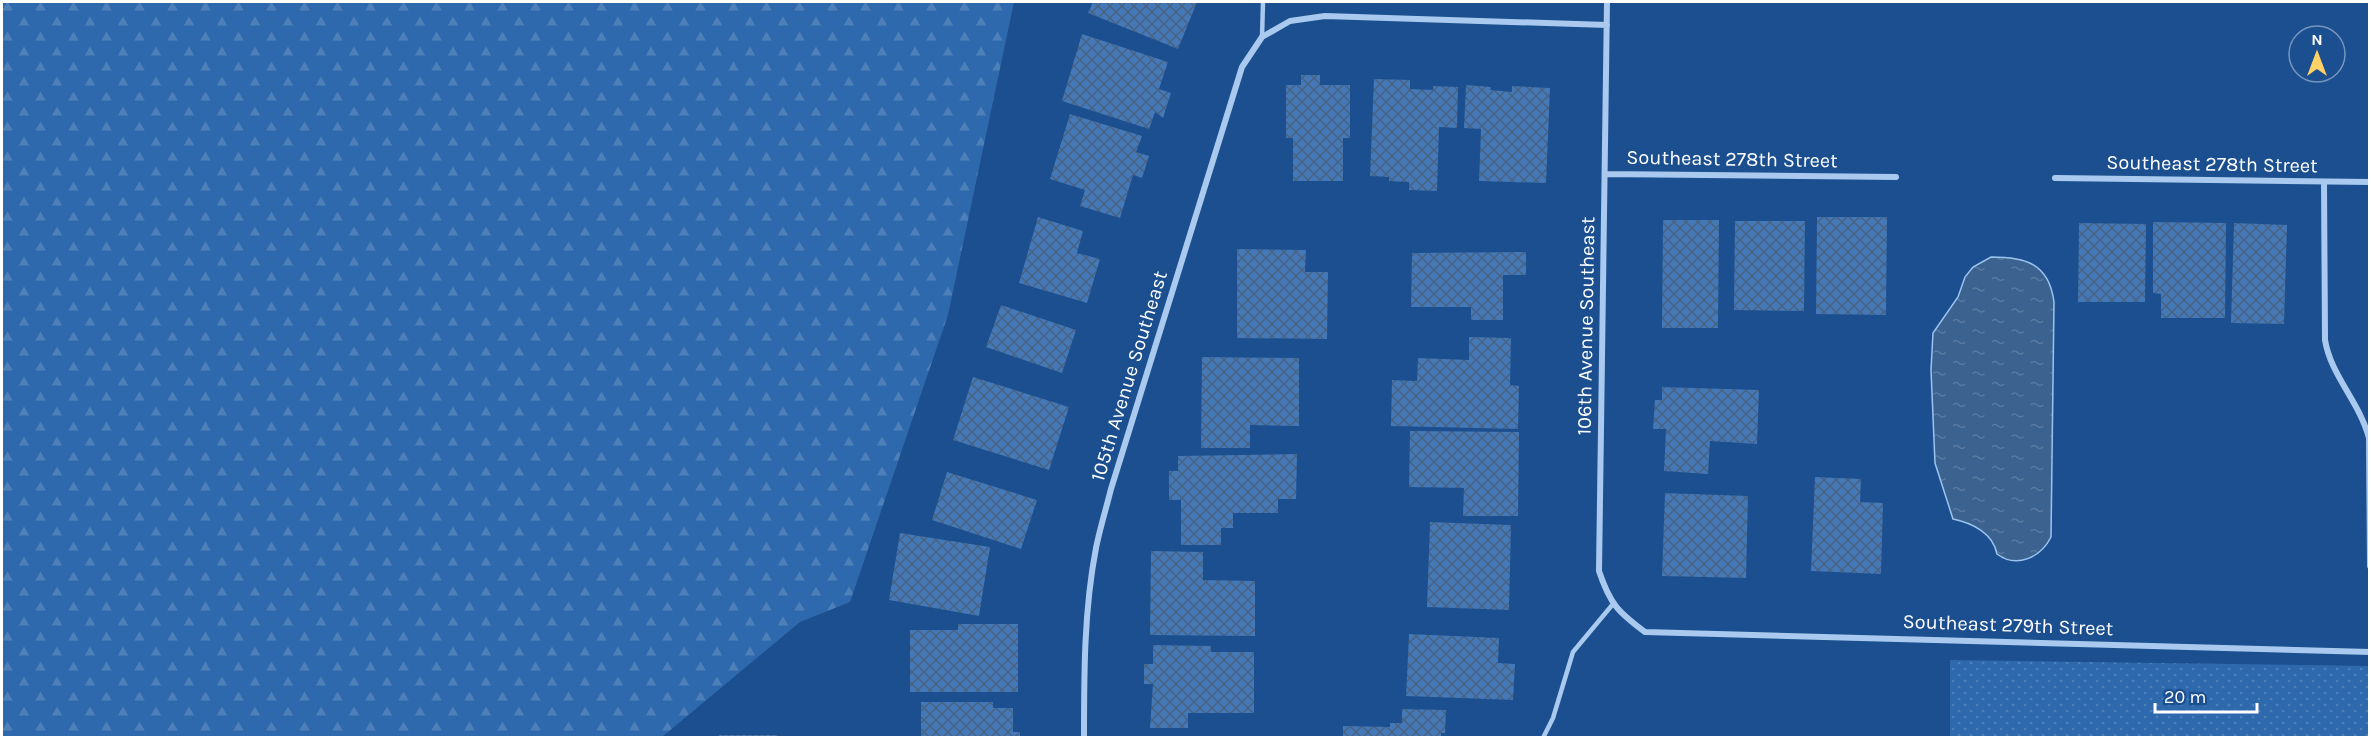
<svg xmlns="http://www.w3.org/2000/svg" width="2371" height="739" font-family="Karla,sans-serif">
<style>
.grass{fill:url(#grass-dots)}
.forest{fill:url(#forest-firs)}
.water{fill:url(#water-ripples);stroke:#9cc4f0;stroke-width:1.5}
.building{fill:url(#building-cross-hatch)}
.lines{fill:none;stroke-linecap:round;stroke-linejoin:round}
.service{stroke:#a9c9ee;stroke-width:4.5}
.minor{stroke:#a9c9ee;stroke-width:6}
.labels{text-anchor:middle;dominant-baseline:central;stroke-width:4.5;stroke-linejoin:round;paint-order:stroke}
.street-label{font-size:20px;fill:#fff;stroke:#1b4f8f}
</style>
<defs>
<pattern id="grass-dots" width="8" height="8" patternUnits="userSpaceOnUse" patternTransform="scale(1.5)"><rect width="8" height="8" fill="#2e69ad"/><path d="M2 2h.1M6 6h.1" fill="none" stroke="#4d80b9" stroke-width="1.8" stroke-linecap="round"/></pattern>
<pattern id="forest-firs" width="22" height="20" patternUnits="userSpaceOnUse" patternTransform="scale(1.5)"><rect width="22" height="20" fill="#2e69ad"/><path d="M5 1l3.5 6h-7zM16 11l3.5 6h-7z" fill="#4d80b9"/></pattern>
<pattern id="water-ripples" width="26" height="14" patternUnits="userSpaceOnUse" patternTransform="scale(1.5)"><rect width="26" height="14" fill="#3c6290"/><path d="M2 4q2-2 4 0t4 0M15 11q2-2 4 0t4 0" fill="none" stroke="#597aa1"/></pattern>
<pattern id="building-cross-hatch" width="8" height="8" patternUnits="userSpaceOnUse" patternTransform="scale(1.5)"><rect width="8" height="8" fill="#4478b7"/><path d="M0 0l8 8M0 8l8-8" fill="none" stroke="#486282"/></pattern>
</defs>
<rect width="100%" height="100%" fill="#1b4f8f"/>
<path class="grass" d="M1950,660L2369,666V737H1950Z"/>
<path class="forest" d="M2,2H1014L948,315L850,602L800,622L662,737H2Z"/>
<path class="water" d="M1991,257C2025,257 2049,263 2054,302L2051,537C2041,557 2017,569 1997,554C1993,533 1972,523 1953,519L1935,463L1931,370L1933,333L1958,297L1965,277L1973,267Z"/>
<path class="building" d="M1093,2H1197L1178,49L1088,13Z
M1082,34L1168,62L1159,89L1171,93L1163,118L1155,112L1149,129L1062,101Z
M1301,75H1320V85H1350V138H1343V181H1293V138H1286V85H1301Z
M1374,79L1410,80V89L1433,90V86L1458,87L1457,128L1439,127L1437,191L1409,190V182L1389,181V177L1370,176Z
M1466,85L1491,87L1490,90L1512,92V86L1550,88L1546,183L1479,181L1481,129L1464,128Z
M1070,114L1142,136L1136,152L1149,156L1142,178L1133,175L1120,218L1080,206L1085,190L1050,179Z
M1038,217L1083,231L1077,253L1100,259L1087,303L1019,283Z
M1817,217H1887L1886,315L1816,314Z
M1663,220H1719L1718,328H1662Z
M1735,221H1805L1804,311L1734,310Z
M2153,222L2226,223L2225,318H2161V294L2153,293Z
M2079,223L2146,224L2145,302H2078Z
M2234,223L2287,225L2284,324L2231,323Z
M1237,249L1306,250L1305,272H1328L1327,339L1237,338Z
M1526,252V275H1503V320H1471V307H1411L1412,253Z
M1001,305L1076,330L1062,373L986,347Z
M1469,337L1511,338L1510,385L1519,386L1518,429L1391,426L1392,380L1417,381L1418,358L1469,360Z
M1202,357L1299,358V426L1250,425V448H1201Z
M973,377L1069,407L1049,470L953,440Z
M1662,387L1759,390L1757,444L1710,441L1708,474L1664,471L1666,429H1653L1655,400H1662Z
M1410,431L1519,432L1518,516H1463L1464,488L1409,487Z
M1297,454L1296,499H1278V513H1233V528H1221V545H1181V500H1169V471H1178V456Z
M947,472L1037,500L1021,549L932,520Z
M1815,477L1861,479L1860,502L1883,503L1881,574L1811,571Z
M1665,493L1748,496L1746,578L1662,576Z
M1430,522L1511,525L1509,610L1427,607Z
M900,533L990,547L979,616L889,600Z
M1151,551L1203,552V580L1255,581V636L1150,635Z
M958,624H1018V692H910V630H958Z
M1409,634L1499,638L1498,663L1515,664L1513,700L1406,696Z
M1153,645L1211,646V652H1254V713H1188V728H1150L1153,684H1144V664H1153Z
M921,702H993V708H1013V732H1020V738H921Z
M1402,709L1446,710L1445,733H1441V738H1343V726L1390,727V723H1402Z
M719,735H777L778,738H720Z"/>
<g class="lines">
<path class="service" d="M1262,37L1263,2
M1543,738L1553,718L1573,652L1613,604"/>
<path class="minor" d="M1607,2L1599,571C1610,604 1618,612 1645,632L2370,652
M1605,174L1896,177
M2055,178L2370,182
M2324,182L2325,340C2331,376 2359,401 2369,438L2370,566
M1084,738C1084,674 1084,610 1096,548C1100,528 1106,509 1111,489L1242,67L1262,37L1290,21L1325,16L1607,25"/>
</g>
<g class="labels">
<g class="street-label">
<text transform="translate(1732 159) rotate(1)">Southeast 278th Street</text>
<text transform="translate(2212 164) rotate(1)">Southeast 278th Street</text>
<text transform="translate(1586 326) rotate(-89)">106th Avenue Southeast</text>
<text transform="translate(1129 376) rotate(-73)">105th Avenue Southeast</text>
<text transform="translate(2008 625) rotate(2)">Southeast 279th Street</text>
</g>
</g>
<rect width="2371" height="739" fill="none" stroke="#ffffff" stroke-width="6"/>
<g transform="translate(2317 54)"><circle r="28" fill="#1b4f8f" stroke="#7695bc" stroke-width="1.5"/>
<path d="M0-4.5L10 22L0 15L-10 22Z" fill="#ffd166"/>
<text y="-9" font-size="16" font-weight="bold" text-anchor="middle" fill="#ffffff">N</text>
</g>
<path d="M2155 703v9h102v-9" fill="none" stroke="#ffffff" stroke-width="3"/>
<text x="2164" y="703" font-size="18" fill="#ffffff" stroke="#1b4f8f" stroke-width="4.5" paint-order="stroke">20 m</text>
</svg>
